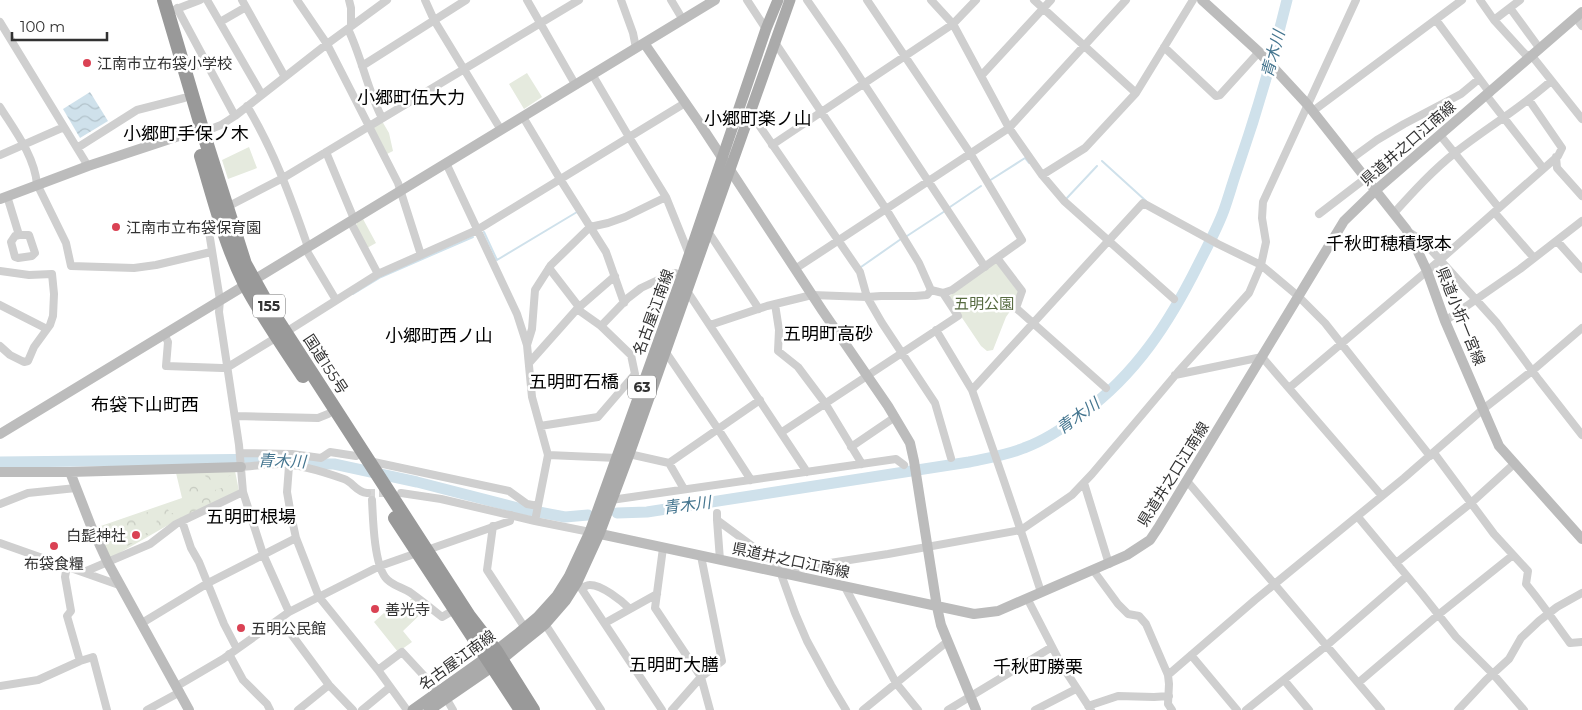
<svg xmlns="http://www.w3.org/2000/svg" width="1582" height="710" font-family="Montserrat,'Noto Sans JP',sans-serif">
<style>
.green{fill:#e5eade}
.forest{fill:url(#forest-crowns)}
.water{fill:url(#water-waves)}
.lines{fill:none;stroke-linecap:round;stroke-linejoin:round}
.stream{stroke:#cfe1eb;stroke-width:2}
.river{stroke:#cfe1eb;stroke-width:11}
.street-tunnel{stroke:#d6d6d6;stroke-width:8;stroke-dasharray:8 4;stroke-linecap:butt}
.street{stroke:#cfcfcf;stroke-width:8}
.secondary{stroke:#bcbcbc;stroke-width:10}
.primary{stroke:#aaa;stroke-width:11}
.highway{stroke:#999;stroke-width:14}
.poi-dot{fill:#da4254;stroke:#fff;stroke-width:2}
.labels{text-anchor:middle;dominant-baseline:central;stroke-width:5;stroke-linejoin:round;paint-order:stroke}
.shield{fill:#fff;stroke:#707070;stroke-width:1}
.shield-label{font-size:14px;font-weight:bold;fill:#323232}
.poi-label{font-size:15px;fill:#323232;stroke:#fff;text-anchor:start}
.street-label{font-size:15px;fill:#323232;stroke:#fff}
.park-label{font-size:15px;fill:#576b41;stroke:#fff}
.water-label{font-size:16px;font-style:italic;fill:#44758f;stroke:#fff}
.quarter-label{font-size:18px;fill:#000;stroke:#fff}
</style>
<defs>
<pattern id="forest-crowns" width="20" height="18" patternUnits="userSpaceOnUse" patternTransform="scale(1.25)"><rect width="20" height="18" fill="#e5eade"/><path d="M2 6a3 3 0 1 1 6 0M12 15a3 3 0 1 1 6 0" fill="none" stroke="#c5c9bf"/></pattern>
<pattern id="water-waves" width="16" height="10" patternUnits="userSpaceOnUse" patternTransform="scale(1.25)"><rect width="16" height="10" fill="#cfe1eb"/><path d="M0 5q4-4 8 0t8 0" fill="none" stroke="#b2c2ca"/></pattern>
</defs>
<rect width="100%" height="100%" fill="#fff"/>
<path class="green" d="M527,73L542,97L524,109L509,84Z
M382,121L389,133L393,151L385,155L372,127Z
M249,147L257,168L228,179L222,160Z
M363,219L376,243L367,248L356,228L357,222Z
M996,262L1018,292L1013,307L1006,317L993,350L987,351L981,346L948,297Z
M235,471L239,491L177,520L109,559L95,528L182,498L176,473Z
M412,598L426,609L403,631L412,642L398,652L374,622L385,612L388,616L392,613L394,616Z"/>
<path class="forest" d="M206,473H233L231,475L214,483L205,476Z
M196,479L208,484L209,490L188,500L190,482Z
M231,485L232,487L236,488L237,491L219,499L215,490Z
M211,492L215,501L186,515L182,506Z
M166,506L170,513H178V517L155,530L159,508Z
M148,512L145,526L130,534C124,533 120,535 113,536C109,536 106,534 101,535L99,528Z
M152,530L153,532L111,555L110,553Z"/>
<path class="water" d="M90,92L108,121L80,138L63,109Z"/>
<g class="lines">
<path class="stream" d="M1102,161L1146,201
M989,181L1025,158L1029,163
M1066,199L1097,166
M950,207L981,186
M484,232L497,260L577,212
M907,236L945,211
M861,267L901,239
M353,294L381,277L473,237"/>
<path class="river" d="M0,462L291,459L321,464H334L417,482L518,508L565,517L588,515
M617,513L647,512L969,462C988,458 1007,455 1024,448C1046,440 1065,427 1083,413C1136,374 1169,323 1198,265C1207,247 1217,229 1224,210C1229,196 1233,181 1238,167C1257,112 1273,57 1287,0"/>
<path class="street-tunnel" d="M367,493H390"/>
<path class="street" d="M207,0L262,95
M242,0L285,77
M297,0L327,44L398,183L421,255
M349,0L351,8V26
M425,0L434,20L501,130
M527,0L575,84
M621,0L633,33L636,48
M671,0L683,20
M747,0L766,29
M807,0L841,49L985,267
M931,0L953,24L1009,128L1042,175L1064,201L1174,299
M1034,0L1136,93
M1480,0L1494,20L1525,54L1532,56L1582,119
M177,8L235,116
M1510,8L1540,49
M174,10L200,0
M1576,18L1582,26
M1436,20L1490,93
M1494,20L1520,0
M0,22L88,166
M220,22L246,7
M348,29C362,58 367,89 382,118
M774,41L886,209L919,263L931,290
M1164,47L1216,96L1220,95L1259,52
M362,66L466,0
M185,72L206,61
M592,74L629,137L666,197L689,254
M981,76L1051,0
M1486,95L1543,168
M247,106C274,151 291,198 308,247
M0,107C15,131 34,155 37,184L66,243L71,266L134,268L156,265L211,252
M1313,111L1462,0
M750,112L860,272L867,297L882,323L935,403L951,458
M523,117L560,179L606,252L624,303
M203,132L221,125L235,116L327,44L387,0
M1440,135L1499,208
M772,145L953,24L976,0
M77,148L137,110L184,98
M326,152L354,219
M0,155L64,127
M1556,157L1557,168L1582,196
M1351,159L1377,140L1404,124L1461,94L1479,79
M446,163L517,314L527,345L532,397L548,455L535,521
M1042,175L1085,148L1136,93L1193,0
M7,196L19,235H29L35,253L32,256L18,258L15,257L11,242L15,236L19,235
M227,207L283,178L579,0
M1394,213C1413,192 1433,170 1456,152C1488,127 1522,107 1551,81
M1495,213L1534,258
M1319,214L1366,178
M221,221L212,224L209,232L220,300L219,312L239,445L243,492L263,554L289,612
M350,221L378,274
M1409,232L1423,241L1497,323L1539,380L1582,435
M706,235L711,236L759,309
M1557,241L1582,269
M305,248L336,300
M997,258L1022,291L1016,308L1106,388
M549,268L579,307
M795,269L1009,128L1126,0
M0,271L29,275L52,274L54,294L53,316L50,325L34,347L28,361L24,362L10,355L0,346
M686,291L689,294L807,472
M775,304L779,330L778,351L798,367L825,403L862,464
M0,305L47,329
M1445,321L1520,269L1582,221
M710,325L767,306L812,295L867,297L881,296H915L927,295L931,290L943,293L952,290L1022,240L970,153L867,0
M601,326L628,298L641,288L660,279L675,273L682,276
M936,330L972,390
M286,332L378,274L477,230L685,103
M164,334L168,342L166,366L222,368L228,367L277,337
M527,345L532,329L535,290L551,265L590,227L608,223L625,217L666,197
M665,351L718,429L751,480
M529,363L577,309L615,276
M1175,375L1262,357L1382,496
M1289,388L1440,260L1558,156L1562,148L1529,100
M235,416L318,418L328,414
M540,426L598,417L635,374L631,355L601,326L577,309
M782,432L958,316L943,293
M851,447L895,417
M240,453L292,454L321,458L330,452L356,456
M1434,453L1494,534L1528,571L1526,584C1542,603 1555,623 1570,643L1582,642
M629,454L669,463L684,489
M548,455L617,458
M369,461L509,491L527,504L538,506
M669,463L760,400
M289,466L287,492L291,515L296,538L319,597L378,670L407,710
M241,467C254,466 267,464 280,464C298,464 327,473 344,479C353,482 356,492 367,493
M1187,481L1381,710
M1084,483L1109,564
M401,493L441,499L535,521L590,532
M372,500C373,519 374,562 385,577C391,586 403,587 411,593C422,601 432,609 442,617L454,610
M611,500L896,459L904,465
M0,504L28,493L76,488
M717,513V520L774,562L781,574L795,613L807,641L831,685L846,710
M1358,517L1422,594L1456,637L1493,674L1524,710
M717,520L720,560
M182,521L191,548L199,562L224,624L237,649
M493,526L487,570L525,628
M0,543L119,585
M663,548L655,608L701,677L710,710
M427,550L510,521L511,515
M1396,563L1471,503L1514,464
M67,566L65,577L71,611L67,616L80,661
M1093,570L1118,604L1128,614L1139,616L1146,624L1168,675L1169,684L1168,704L1172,710
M84,572L150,544L176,524L243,492
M782,572L785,570L888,554L1021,530L1072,495L1092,474L1178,372L1249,293L1261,265L1266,242L1262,218L1263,202L1356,0
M577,582L662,710
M845,587L896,683L918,710
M582,588C584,587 587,585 589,585C601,584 622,601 630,609
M1041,592C1019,524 996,457 972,390L1143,203L1218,244L1261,265L1298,296L1325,323L1430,456
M1027,598L1061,664L1091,710
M280,619L329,685L353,710
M142,623L208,583L296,538
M605,623L657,594
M545,624L601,710
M229,654L243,680L267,704L270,710
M1191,655L1237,710
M378,670L402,652L439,692
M1168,675L1255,600L1404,478L1482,410L1532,371L1582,328
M1284,680L1309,710
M1358,683L1438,615L1513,555
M0,686L38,680L80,661L93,657L107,710
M177,686L223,659L289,612L380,566L417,553
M446,698L453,710
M1088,706L1118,696L1154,697L1169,696
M147,710L180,692
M298,710L329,685
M362,710L390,687
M672,710L701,677L722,661L701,556
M863,710L948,641
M948,710L1052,647
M1035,710L1076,689
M1246,710L1326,646L1407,576
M1458,710L1486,680L1509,659L1521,638L1539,621L1557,607L1582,593"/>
<path class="secondary" d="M1202,0L1259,52L1307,104L1406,229L1412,239L1427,271L1445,321L1499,446L1582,539
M644,43L700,124L822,310L888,406L910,443L914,461L937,607L941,625L976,710
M0,199L88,166L194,131L203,132
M0,434L715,0
M0,472H70L241,467
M70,472L91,526L108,563L189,710
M591,532L974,614L998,611L1127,555L1150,540L1158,528L1344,221L1376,190L1582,12"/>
<path class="primary" d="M413,710L496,651L519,633L538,617L557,596L569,577L590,532L682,276L766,29L778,0
M429,710L493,666L525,640L545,624L565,601L577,582L599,534L629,454L790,0"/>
<path class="highway" d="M164,0L203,132L245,264L269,307L469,616L496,651L533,710
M201,156C214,199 225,244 245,284C262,316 283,346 303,376
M395,518L521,710"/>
</g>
<g class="poi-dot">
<circle cx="87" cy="63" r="5"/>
<circle cx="116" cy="227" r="5"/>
<circle cx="136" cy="535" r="5"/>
<circle cx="54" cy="546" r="5"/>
<circle cx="375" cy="609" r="5"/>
<circle cx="241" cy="628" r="5"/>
</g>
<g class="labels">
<g class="shield">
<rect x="253" y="294.5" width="32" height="23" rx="4"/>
<rect x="628" y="375.5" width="28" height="23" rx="4"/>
</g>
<g class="shield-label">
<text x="269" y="306">155</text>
<text x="642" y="387">63</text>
</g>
<g class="poi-label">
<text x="97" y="63">江南市立布袋小学校</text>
<text x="126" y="227">江南市立布袋保育園</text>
<text x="126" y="535" text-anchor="end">白髭神社</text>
<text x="54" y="563" text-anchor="middle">布袋食糧</text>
<text x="385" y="609">善光寺</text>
<text x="251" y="628">五明公民館</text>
</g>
<g class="street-label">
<text transform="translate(1408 143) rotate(-41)">県道井之口江南線</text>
<text transform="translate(653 312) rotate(-70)">名古屋江南線</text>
<text transform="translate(1461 316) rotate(68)">県道小折一宮線</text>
<text transform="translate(326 364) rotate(57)">国道155号</text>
<text transform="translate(1173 474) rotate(-58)">県道井之口江南線</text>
<text transform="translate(791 560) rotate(12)">県道井之口江南線</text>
<text transform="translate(457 660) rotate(-36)">名古屋江南線</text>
</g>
<g class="park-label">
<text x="984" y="303">五明公園</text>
</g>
<g class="water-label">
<text transform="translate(1273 54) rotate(-75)">青木川</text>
<text transform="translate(1078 416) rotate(-36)">青木川</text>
<text transform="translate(282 461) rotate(2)">青木川</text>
<text transform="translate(687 505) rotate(-7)">青木川</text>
</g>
<g class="quarter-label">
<text x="411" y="98">小郷町伍大力</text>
<text x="758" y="119">小郷町楽ノ山</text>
<text x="186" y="134">小郷町手保ノ木</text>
<text x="1389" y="244">千秋町穂積塚本</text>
<text x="828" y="334">五明町高砂</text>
<text x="439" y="336">小郷町西ノ山</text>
<text x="574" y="382">五明町石橋</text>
<text x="145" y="405">布袋下山町西</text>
<text x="251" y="517">五明町根場</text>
<text x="674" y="665">五明町大膳</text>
<text x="1038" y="667">千秋町勝栗</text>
</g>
</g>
<path d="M12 32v8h95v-8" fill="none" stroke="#323232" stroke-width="2.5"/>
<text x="20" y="32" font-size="15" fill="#323232" stroke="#ffffff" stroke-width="4" paint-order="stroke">100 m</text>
</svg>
